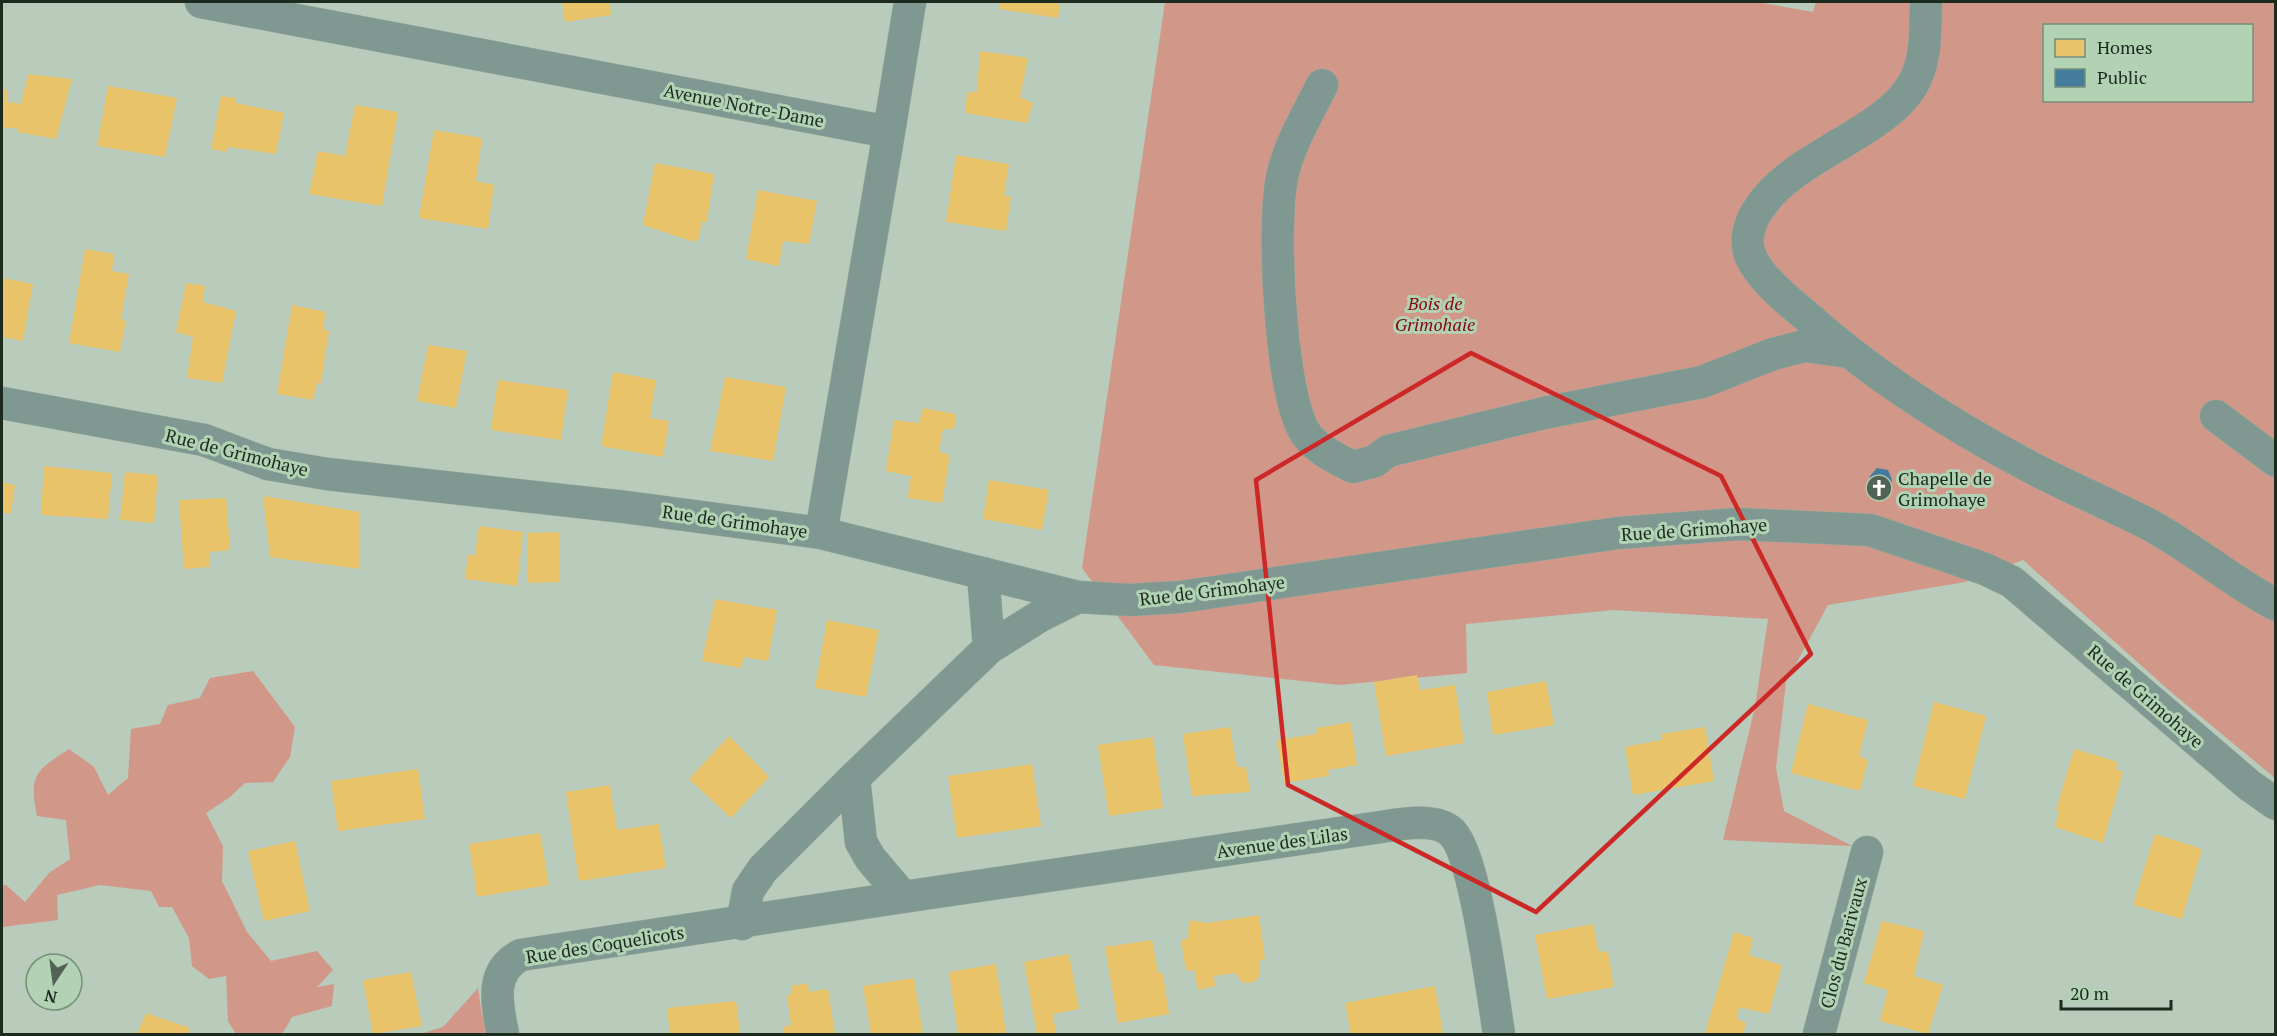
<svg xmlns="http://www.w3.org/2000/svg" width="2277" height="1036" font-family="'PT Serif',serif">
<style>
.green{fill:#d19789;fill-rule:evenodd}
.homes{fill:#e9c46a}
.public{fill:#457b9d}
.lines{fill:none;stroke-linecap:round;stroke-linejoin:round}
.minor-casing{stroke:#9ba99c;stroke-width:33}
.minor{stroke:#7f9891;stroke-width:32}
.marked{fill:none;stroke:#cd2828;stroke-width:4.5;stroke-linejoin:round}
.labels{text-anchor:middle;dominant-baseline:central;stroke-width:6;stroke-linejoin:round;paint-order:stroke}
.street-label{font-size:18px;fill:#1d2a1e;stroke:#b1d3b4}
.park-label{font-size:18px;font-style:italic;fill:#86050c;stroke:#b1d3b4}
.poi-label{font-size:18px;fill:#1d2a1e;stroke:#b1d3b4;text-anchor:start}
</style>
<rect width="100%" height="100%" fill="#b9cbba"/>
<path class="green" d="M1165,2H1757L1813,12L1816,2H2275V778L2171,692L2023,560L1965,582L1828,605L1786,682L1776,768L1784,811L1852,846L1723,840L1755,707L1768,619L1614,610L1466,624L1467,673L1339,685L1154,665L1082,568ZM2044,26H2252V100H2044Z
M253,671L295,727L290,757L273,782L245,783L230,797L206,813L223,846L222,881L247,932L271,961L317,951L333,970L317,987L334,984L332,1006L292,1017L282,1034H236L228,1021L226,976L209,979L192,966L189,938L172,907H159L151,891L100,885L57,895L58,920L2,927V886L6,885L25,902L49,873L70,859L66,820L37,816C29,775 35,771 69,749L94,767L108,795L128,778L131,729L160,724L168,705L200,698L210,678Z
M478,988L482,1015L494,1034H420L443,1027Z"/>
<path class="homes" d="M562,2H610L611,15L565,22Z
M1000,2H1056L1060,6L1058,18L999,9Z
M980,51L1028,58L1020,97L1033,103L1027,123L965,113L967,93L977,91Z
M28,74L72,79L56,139L17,132V128H2V89L8,90L7,102L21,104Z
M108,86L177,98L165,157L97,146Z
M221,96L236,98V103L284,113L276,154L228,147L226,152L211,149Z
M355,105L398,112L382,206L309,194L318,151L345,156Z
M434,130L482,138L476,181L494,185L488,229L419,218Z
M956,155L1009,164L1004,195L1011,197L1006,231L946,222Z
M655,163L714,174L707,222H702L699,238L694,242L643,225Z
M758,190L817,201L809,244L783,241L779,266L746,259Z
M85,249L114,254L112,271L129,274L121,319L126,321L120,352L69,343Z
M2,278L33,284L23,341L2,337Z
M186,283L205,286L203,302L236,311L222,383L187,378L193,337L176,332Z
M292,305L326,312L323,329L329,331L321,383H317L313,400L277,394Z
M428,345L467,351L456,408L417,401Z
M613,372L656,380L650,418L669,421L663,457L601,446Z
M725,377L786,387L773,461L710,451Z
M498,380L568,390L561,440L491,430Z
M923,408L956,414L954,429H943L939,452L950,455L942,503L908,498L911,476L886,471L894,420L919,423Z
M44,466L112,473L108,519L41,515Z
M125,472L158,475L154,523L120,520Z
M989,480L1049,490L1042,530L983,519Z
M2,482L15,485L11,514L2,512Z
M263,496L360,512V569L270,557Z
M226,498L230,550L210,552V567L184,569L179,500Z
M479,526L523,532L517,586L465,579L468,555H475Z
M559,532L560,582L528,583L527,533Z
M715,599L777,610L768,661L744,657L741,668L702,661Z
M827,620L879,630L866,697L815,688Z
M1417,675L1420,690L1455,685L1464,743L1386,756L1374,682Z
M1546,681L1554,725L1493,735L1487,692Z
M1934,702L1986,716L1965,799L1913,786Z
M1808,704L1868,720L1859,756L1868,760L1860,791L1791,773Z
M1351,722L1357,765L1328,770L1329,776L1284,783L1277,740L1316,734L1317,728Z
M1230,727L1237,767H1246L1250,792L1192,796L1183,734Z
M1705,727L1714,781L1633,795L1625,747L1661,740V734Z
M729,736L769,777L731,818L689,779Z
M1153,737L1163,808L1109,816L1098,745Z
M2074,749L2118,762L2116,769L2123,772L2103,843L2055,827L2059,812L2056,810Z
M1032,764L1041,826L957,838L948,776Z
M418,769L425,819L338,831L331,781Z
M610,785L617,830L659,824L666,868L579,881L566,792Z
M540,833L549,885L477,897L469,844Z
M2155,834L2202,849L2182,919L2133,905Z
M295,841L310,911L264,921L248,851Z
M1259,915L1265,959L1259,960L1260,975L1255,982L1243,983L1235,973L1214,976L1215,986L1198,990L1194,970L1186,971L1181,940L1188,939L1189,920L1207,923Z
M1882,921L1924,931L1914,976L1943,985L1928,1034L1880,1021L1888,990L1864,983Z
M1593,924L1599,952L1608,951L1614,987L1547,999L1535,935Z
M1734,932L1753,938L1749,955L1782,965L1769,1014L1739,1007L1737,1019L1746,1023L1743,1034H1705Z
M1152,940L1158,972L1163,974L1169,1014L1118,1023L1105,947Z
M1069,954L1079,1009L1053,1014L1056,1034H1037L1024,962Z
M996,964L1006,1033L958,1034L949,972Z
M411,972L422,1026L373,1034L363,980Z
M914,978L923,1034H871L863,986Z
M808,983L809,992L828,989L835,1034H784L783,1027L791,1025L787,995L791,994V986Z
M1435,986L1443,1034H1351L1345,1003Z
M736,1001L740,1034H670L667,1008Z
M146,1013L190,1028L188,1034H137Z"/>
<path class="public" d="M1877,468L1888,470L1892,480L1889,495L1867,491L1870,476Z"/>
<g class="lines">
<g class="minor-casing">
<path id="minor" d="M201,2L889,132L821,533
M1926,2C1925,27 1927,54 1916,78C1892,132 1796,153 1760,207C1750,221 1743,241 1751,257C1760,278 1787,300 1804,314C1873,376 1952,426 2034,469C2071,488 2110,505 2148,524C2193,548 2231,581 2276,605
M1322,85C1308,114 1289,144 1282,177C1272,228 1280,384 1303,429C1313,448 1335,458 1353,467L1375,461L1388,451L1544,413L1702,382L1773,354L1804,346L1849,352
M889,132L910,2
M2,403L204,440L268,464L327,474L625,507L821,533L1078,597L1130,600L1180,597L1618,533L1738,524L1870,530L1985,569L2012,582L2249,785L2276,804
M2216,416L2276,461
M983,573L989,648L1040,616L1078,597
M989,648L854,778L861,842L870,858L903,897L1381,827C1401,824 1432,818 1449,830C1475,848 1493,998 1499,1034
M742,924L748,891L763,869L854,778
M503,1034C497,1004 489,971 521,955L903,897
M1819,1034L1867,852"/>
</g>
<use href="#minor" class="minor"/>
</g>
<path class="marked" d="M1471,353L1721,476L1811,654L1536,912L1288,785L1256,480Z"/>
<defs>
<g id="church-disc" transform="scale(1.35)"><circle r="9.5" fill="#546255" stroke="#b1d3b4"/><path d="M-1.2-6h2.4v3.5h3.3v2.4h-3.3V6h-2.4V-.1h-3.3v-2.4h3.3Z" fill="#fff"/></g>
</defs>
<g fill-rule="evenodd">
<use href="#church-disc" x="1879" y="488"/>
</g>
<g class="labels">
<g class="street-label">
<text transform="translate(744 105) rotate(11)">Avenue Notre-Dame</text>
<text transform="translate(237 452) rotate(14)">Rue de Grimohaye</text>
<text transform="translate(735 521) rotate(8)">Rue de Grimohaye</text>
<text transform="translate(1694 529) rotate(-4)">Rue de Grimohaye</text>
<text transform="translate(1212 590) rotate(-7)">Rue de Grimohaye</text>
<text transform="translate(2146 696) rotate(41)">Rue de Grimohaye</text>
<text transform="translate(1282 842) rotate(-8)">Avenue des Lilas</text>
<text transform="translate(1843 943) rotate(-75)">Clos du Barivaux</text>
<text transform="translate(605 944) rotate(-9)">Rue des Coquelicots</text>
</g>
<g class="park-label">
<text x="1435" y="303">Bois de<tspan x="1435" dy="21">Grimohaie</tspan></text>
</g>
<g class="poi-label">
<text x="1898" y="478">Chapelle de<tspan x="1898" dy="21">Grimohaye</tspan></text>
</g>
</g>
<rect width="2277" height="1036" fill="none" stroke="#1d2a1e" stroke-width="6"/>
<rect x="2043" y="24" width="210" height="78" fill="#b1d3b4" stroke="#768f78" stroke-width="1.5"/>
<rect x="2055" y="39" width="30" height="18" fill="#e9c46a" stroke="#768f78" stroke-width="1.5"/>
<text x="2097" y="54" font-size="18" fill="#1d2a1e">Homes</text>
<rect x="2055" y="69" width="30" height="18" fill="#457b9d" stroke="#768f78" stroke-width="1.5"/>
<text x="2097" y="84" font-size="18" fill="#1d2a1e">Public</text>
<g transform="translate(54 982) rotate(193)"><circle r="28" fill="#b1d3b4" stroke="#768f78" stroke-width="1.5"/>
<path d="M0-4.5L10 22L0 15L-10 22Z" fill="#546255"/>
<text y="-9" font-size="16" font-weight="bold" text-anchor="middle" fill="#1d2a1e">N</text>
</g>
<path d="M2061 1000v9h110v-9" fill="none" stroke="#1d2a1e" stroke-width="3"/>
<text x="2070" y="1000" font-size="18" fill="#1d2a1e" stroke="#b1d3b4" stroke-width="4.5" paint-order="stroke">20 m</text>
</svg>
